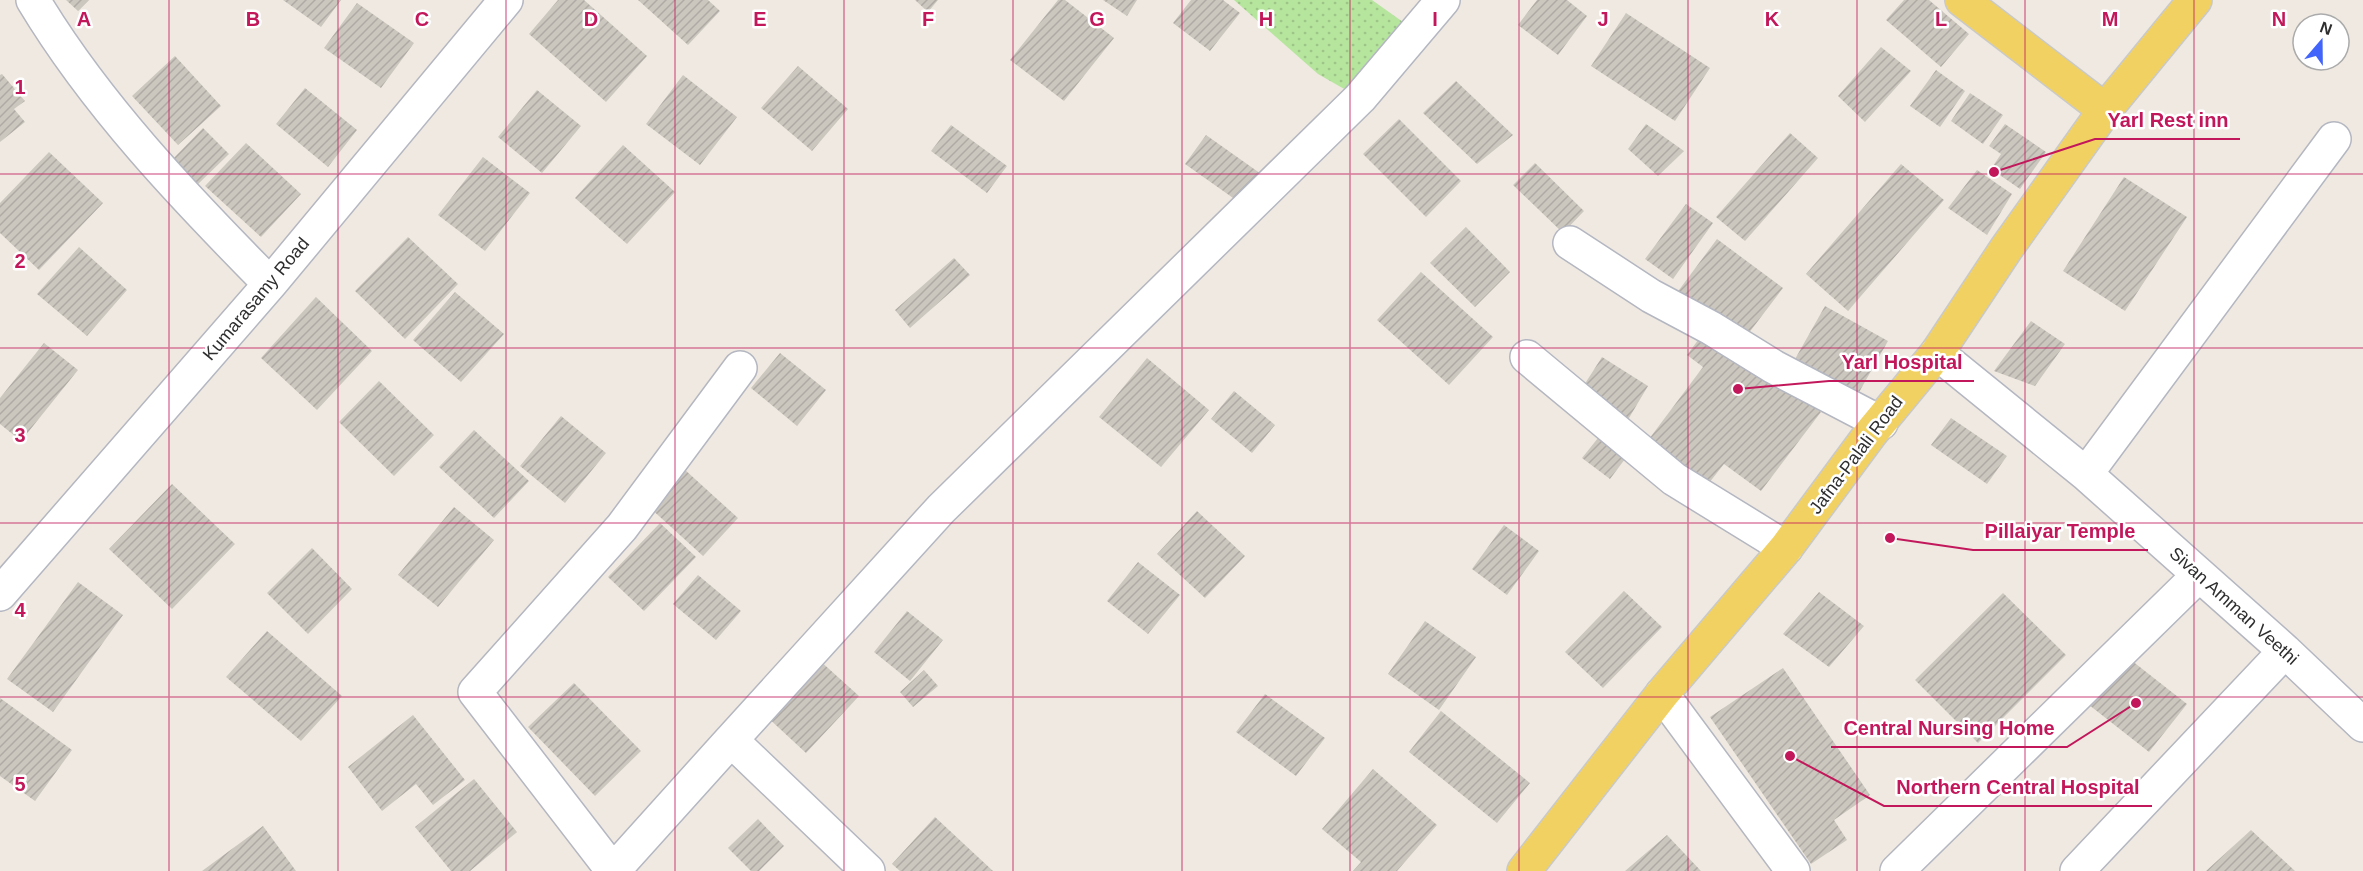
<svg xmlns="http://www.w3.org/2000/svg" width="2363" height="871" font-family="Arial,sans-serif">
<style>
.grass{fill:url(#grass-dots)}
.building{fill:url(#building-hatch)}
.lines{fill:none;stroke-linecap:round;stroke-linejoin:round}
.minor-casing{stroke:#b4b7c1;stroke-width:36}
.major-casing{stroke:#c9c9c9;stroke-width:36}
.minor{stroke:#fff;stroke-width:33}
.major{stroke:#f2d163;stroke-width:33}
.grid{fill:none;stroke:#c2185b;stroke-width:1.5;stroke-opacity:0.55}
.labels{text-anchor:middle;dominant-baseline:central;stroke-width:5;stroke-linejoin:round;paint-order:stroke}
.street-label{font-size:18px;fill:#2e2e2e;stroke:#fff}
.grid-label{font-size:20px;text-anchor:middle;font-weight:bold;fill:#c2185b;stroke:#fff;stroke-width:5;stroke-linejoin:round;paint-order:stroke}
.leader{fill:none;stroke:#c2185b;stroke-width:2}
.callout-dot{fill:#c2185b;stroke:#fff;stroke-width:2}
.callout-label{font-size:20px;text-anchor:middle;font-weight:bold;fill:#c2185b;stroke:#fff;stroke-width:5;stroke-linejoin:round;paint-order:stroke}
</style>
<defs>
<pattern id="grass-dots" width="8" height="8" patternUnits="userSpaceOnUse" patternTransform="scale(1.5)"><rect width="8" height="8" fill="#b6e59e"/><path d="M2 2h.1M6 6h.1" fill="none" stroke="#9dc588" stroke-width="1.8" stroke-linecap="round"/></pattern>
<pattern id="building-hatch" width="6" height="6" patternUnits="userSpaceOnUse" patternTransform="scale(1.5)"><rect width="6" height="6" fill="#cbc7bf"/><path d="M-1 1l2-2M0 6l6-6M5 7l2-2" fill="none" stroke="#afaba4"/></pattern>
</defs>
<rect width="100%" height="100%" fill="#efe9e1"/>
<path class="grass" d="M1234,0H1372L1417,32L1360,98L1318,74Z"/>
<path class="building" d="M66,0H89L78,11Z
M283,0H341L321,27Z
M558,0H584L647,56L606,102L529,34Z
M638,0H708L720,11L688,45Z
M915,0H938L928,12Z
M1058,0H1065L1114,38L1064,101L1010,60Z
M1103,0H1137L1127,16Z
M1191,0H1223L1240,13L1210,51L1173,23Z
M1537,0H1567L1587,16L1558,55L1518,25Z
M1904,0H1929L1969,34L1941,67L1886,20Z
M357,3L414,43L381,88L324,48Z
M1626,13L1710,68L1675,121L1591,66Z
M1881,47L1911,71L1865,122L1838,96Z
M175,56L221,106L178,145L132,96Z
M798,66L848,109L812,151L761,108Z
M1936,70L1965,91L1940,127L1910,106Z
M2,74L25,101L14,109L25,122L0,142V75Z
M683,75L737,117L700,165L646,124Z
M1456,81L1513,135L1477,164L1423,113Z
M305,88L357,130L328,167L276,124Z
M537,90L581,126L542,173L498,137Z
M1970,93L2003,115L1983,144L1951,121Z
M1399,119L1461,181L1426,217L1363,154Z
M1646,124L1684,151L1658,176L1628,149Z
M2005,124L2046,152L2020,189L1991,169L2001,154L1989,146Z
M951,125L1007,166L987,193L931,151Z
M203,128L229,154L194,188L169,163Z
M1790,133L1818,158L1745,241L1716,217Z
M1206,135L1264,176L1243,205L1185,164Z
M246,143L301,194L261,237L205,186Z
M623,145L675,192L627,244L575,198Z
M49,152L103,203L39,270L0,233V203Z
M483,157L530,193L485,251L438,215Z
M1535,163L1584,211L1563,233L1513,185Z
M1901,164L1944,200L1848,311L1806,274Z
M1977,170L2012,194L1987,235L1948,208Z
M2124,177L2187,217L2125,311L2063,271Z
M1686,204L1713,223L1673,279L1645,259Z
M1466,227L1510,272L1475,307L1430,263Z
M408,237L458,284L405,339L355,291Z
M1717,239L1783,288L1742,342L1676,294Z
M79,247L127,290L87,336L37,294Z
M954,258L970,275L910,328L895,310Z
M1421,272L1493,337L1449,385L1377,320Z
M455,292L504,334L461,382L413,340Z
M316,297L372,351L317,410L261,358Z
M1825,306L1888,341L1853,403L1790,368Z
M2031,321L2065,344L2035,386L1994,371Z
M1707,328L1821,412L1761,491L1724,464L1709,483L1649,439L1703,367L1687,355Z
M44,343L78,370L21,441L0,424V398Z
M780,353L826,390L797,426L751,388Z
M1602,357L1648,386L1626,423L1579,393Z
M1147,358L1209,410L1161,467L1099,417Z
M379,381L434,435L394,476L339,422Z
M1234,391L1275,425L1252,453L1211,419Z
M561,416L606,453L565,503L520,466Z
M1951,418L2007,456L1987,484L1931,445Z
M474,430L529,481L494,518L439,467Z
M1598,438L1625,459L1610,479L1582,458Z
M684,469L738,518L703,556L649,507Z
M172,484L235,544L172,609L109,549Z
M454,507L494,540L438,607L398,575Z
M1197,511L1245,556L1205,598L1157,554Z
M660,523L696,557L644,611L608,577Z
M1504,525L1539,551L1507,595L1472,569Z
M312,548L352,589L308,634L267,593Z
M1138,562L1180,595L1148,634L1107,601Z
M698,575L741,611L716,640L673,604Z
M78,582L123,615L53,712L7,679Z
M1624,591L1662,627L1603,688L1565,652Z
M1819,592L1864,626L1829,667L1783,634Z
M2003,593L2066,655L1978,743L1915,680Z
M907,611L943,640L910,681L874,652Z
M1425,621L1476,657L1439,710L1388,674Z
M267,631L342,696L301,741L226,677Z
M2122,653L2187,704L2149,752L2084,701Z
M818,659L859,696L806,753L765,715Z
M1783,668L1870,795L1834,820L1847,840L1811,864L1710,717Z
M924,670L938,686L913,707L900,692Z
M574,683L641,751L595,796L528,727Z
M1265,694L1325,738L1296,776L1236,732Z
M0,698L72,750L35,801L0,776Z
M1441,711L1530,783L1497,823L1409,752Z
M413,715L465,780L433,805L416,784L382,811L348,767Z
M1373,769L1437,825L1397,871H1353L1361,862L1322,829Z
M474,779L517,832L470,871H451L415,827Z
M935,817L993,871H900L892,864Z
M758,819L784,846L759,871H751L728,848Z
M263,826L296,871H202Z
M2251,830L2295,871H2206Z
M1667,835L1701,871H1625Z"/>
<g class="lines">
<g class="minor-casing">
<path id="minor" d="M33,0C96,105 184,197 270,284
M1570,243L1651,296L1711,328L1774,367L1881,423
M1937,353L2086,474L2285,651L2363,725
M1527,357L1674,479L1786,548
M740,368L622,527L475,692L613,871L731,740L868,871
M2086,474L2334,139
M0,594L270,284L506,0
M1662,694L1793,871
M731,740L941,509L1360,98L1443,0
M1897,871L2199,575
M2077,871L2285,651"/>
</g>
<g class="major-casing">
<path id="major" d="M1962,0L2105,110
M1524,871L1662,694L1786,548L1871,433L1937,353L2006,249L2105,110L2195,0"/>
</g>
<use href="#minor" class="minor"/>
<use href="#major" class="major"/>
</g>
<path class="grid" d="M169,0V871M338,0V871M506,0V871M675,0V871M844,0V871M1013,0V871M1182,0V871M1350,0V871M1519,0V871M1688,0V871M1857,0V871M2025,0V871M2194,0V871M0,174H2363M0,348H2363M0,523H2363M0,697H2363"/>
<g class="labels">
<g class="street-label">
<text transform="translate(256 299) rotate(-50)">Kumarasamy Road</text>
<text transform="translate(1856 455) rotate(-53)">Jafna-Palali Road</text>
<text transform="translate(2234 606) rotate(42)">Sivan Amman Veethi</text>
</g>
</g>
<g class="grid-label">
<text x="84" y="26">A</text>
<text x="253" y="26">B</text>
<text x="422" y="26">C</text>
<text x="591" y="26">D</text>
<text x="760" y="26">E</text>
<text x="928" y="26">F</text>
<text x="1097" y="26">G</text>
<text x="1266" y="26">H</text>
<text x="1435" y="26">I</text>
<text x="1603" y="26">J</text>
<text x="1772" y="26">K</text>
<text x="1941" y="26">L</text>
<text x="2110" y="26">M</text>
<text x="2279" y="26">N</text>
<text x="20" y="94">1</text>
<text x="20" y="268">2</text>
<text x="20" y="442">3</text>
<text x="20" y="617">4</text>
<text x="20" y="791">5</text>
</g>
<path class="leader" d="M1994 172L2095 139H2240M1738 389L1829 381H1974M1890 538L1973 550H2148M2136 703L2067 747H1831M1790 756L1884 806H2152"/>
<g class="callout-dot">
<circle cx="1994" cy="172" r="6"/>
<circle cx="1738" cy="389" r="6"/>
<circle cx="1890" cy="538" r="6"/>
<circle cx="2136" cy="703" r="6"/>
<circle cx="1790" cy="756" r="6"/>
</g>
<g class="callout-label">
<text x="2168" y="127">Yarl Rest inn</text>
<text x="1902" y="369">Yarl Hospital</text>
<text x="2060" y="538">Pillaiyar Temple</text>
<text x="1949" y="735">Central Nursing Home</text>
<text x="2018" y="794">Northern Central Hospital</text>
</g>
<g transform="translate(2321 42) rotate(20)"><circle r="28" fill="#ffffff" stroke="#ababab" stroke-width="1.5"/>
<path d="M0-4.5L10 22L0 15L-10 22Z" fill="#4264fb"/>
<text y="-9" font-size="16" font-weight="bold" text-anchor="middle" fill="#2e2e2e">N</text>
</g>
</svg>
